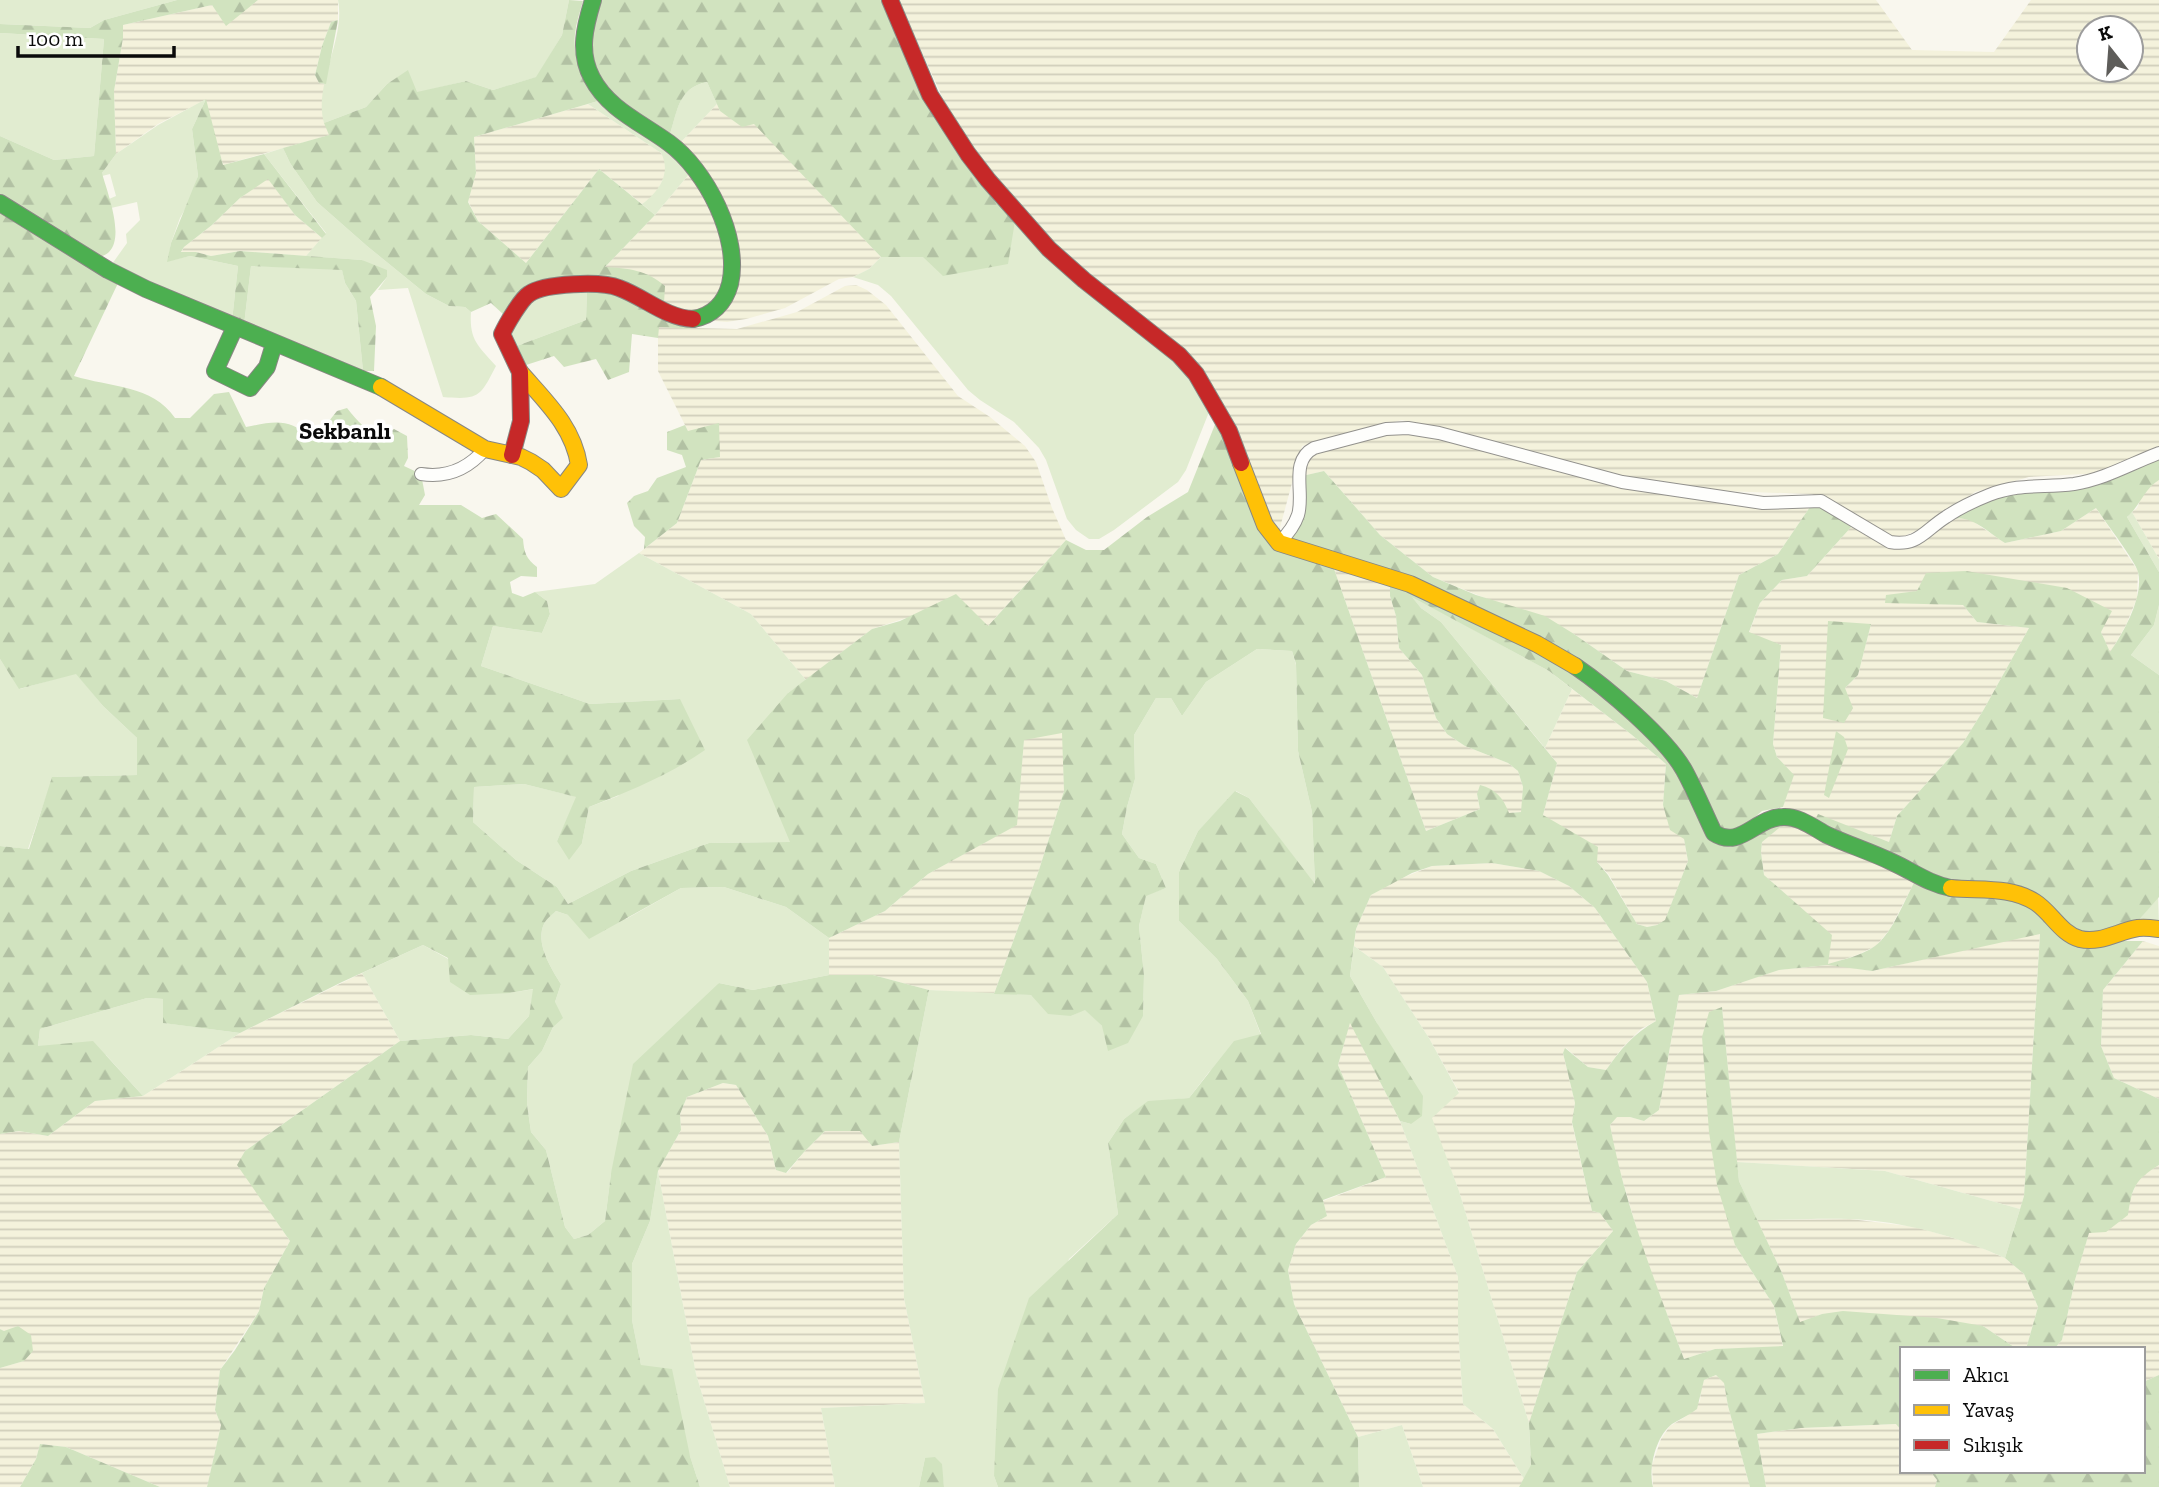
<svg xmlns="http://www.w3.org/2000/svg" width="2159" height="1487" font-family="'Zilla Slab',serif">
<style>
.farmland{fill:url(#farmland-rules);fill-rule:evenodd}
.grass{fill:#e1ecd0}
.forest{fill:url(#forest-firs);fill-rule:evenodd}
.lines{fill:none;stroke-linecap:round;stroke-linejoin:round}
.street-casing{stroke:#92918d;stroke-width:14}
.fast-casing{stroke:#888783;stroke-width:18}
.slow-casing{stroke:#888783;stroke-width:18}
.jam-casing{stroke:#888783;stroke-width:18}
.street{stroke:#fefefc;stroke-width:12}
.fast{stroke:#4caf50;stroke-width:16}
.slow{stroke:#ffc107;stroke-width:16}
.jam{stroke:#c62828;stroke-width:16}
.labels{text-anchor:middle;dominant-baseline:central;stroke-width:7;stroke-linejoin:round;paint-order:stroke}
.quarter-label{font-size:24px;font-weight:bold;fill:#0a0a0a;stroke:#fff}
</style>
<defs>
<pattern id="farmland-rules" width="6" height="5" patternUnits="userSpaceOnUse" patternTransform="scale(1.75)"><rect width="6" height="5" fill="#f4f2dc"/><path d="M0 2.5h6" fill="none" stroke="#d0cebb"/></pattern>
<pattern id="forest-firs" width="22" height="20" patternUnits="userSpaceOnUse" patternTransform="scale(1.75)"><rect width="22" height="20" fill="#d1e3bf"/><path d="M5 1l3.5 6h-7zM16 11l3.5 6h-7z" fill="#b2c1a3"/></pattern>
</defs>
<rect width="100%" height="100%" fill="#f9f7ee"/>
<path class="farmland" d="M258,0H338V20L331,22L322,46L315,75L319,83L326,84L322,109L330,135L223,165L205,100L158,124L116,154L114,91L123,38V25L212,5L226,25Z
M898,0H1876L1912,50L1994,52L2031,0H2159V447L2103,473L2029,477L1975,492L1920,529L1897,539L1812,494L1662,489L1402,420L1302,446L1278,535L1210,382L1144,320L1025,219L950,114ZM2089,28H2131V70H2089Z
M588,104L661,153L666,162V173L655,195L642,204L599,169L526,263L478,221L468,201L476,173L474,137Z
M717,104L720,111L754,123L881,257L869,269L853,277L839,279L785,308L746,319L727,322L714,321L729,304L739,268L680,143Z
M690,173L718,227L725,250L724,286L716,299L707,309L695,312H682L604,268L655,215Z
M268,178L295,215L322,238L306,256L240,251L211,256L196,252L181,253L184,247L212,225L240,198Z
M856,285L867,290L886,305L958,396L990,417L1025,446L1036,462L1052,508L1066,540L987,627L906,618L872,629L806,680L751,614L639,553L677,523L701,460L719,457L688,431L658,371V327L737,329L797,312L845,286Z
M1389,432L1430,435L1623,486L1669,495L1761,508L1812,504L1778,554L1739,575L1697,698L1666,681L1627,671L1574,634L1433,577L1380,535L1324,471L1302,476L1305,460L1313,454Z
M2159,480V559L2132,512L2137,508L2142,496L2153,484Z
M2096,508L2138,571L2137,598L2126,625L2110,653L2101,632L1917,591L1885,602L1963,605L1977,622L2029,628L1984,709L1963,743L1897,816L1889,842L1818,815L1814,822L1783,807L1793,775L1777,757L1773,744L1781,645L1749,633L1760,603L1782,580L1807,576L1853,525L1889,547L1960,517L1971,520L2005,543L2061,531ZM1871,624L1858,675L1845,688Z
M1333,566L1390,582V596L1396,616L1399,648L1422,675L1436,718L1447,734L1465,746L1508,763L1518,771L1523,787L1522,812L1509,813L1477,794L1480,809L1426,831Z
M1572,689L1632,735L1666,764L1663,805L1684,839L1688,861L1665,921L1657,925L1647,927L1637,924L1609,875L1597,862L1543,815L1557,763L1545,748Z
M1063,732L1064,791L1038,873L994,994L929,990L873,975H829V938L885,911L928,874L1016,825L1024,739Z
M1785,823L1797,826L1915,881L1890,929L1876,946L1857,955L1830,964L1872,971L2040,933L2024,1196L2020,1209L1885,1171L1737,1162L1722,1008L1709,1013L1735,1245L1774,1306L1783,1347L1715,1349L1684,1359L1644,1254L1615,1154L1610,1125L1616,1117H1630L1644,1121L1659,1110L1679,995L1716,991L1778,970L1828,965L1793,901L1764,875L1761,852L1762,841Z
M1492,863L1539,871L1569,886L1595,908L1647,982L1656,1021L1641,1029L1621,1049L1606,1070L1588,1067L1566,1048L1563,1053L1575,1103L1572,1123L1592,1211L1600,1213L1613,1231L1577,1272L1529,1423L1459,1191L1431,1118L1459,1092L1429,1038L1383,967L1354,946L1356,929L1371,895L1397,880L1432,866Z
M2143,941L2159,946V1099L2114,1078L2101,1046L2103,990Z
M362,973L400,1041L245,1151L238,1165L290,1241L264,1288L259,1311L220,1370L215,1410L221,1425L207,1487H160L66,1447L40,1444L36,1459L20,1487H0V1368L24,1361L4,1331L0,1329V1134L19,1131L48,1136L95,1101L143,1096L240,1033Z
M1350,1022L1400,1121L1458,1277V1327L1463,1404L1493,1429L1524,1479L1519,1487H1423L1402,1425L1358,1437L1294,1304L1288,1270L1296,1244L1311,1225L1327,1216L1323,1201L1386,1177L1338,1065Z
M723,1083L736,1085L768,1136L776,1170L787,1173L804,1152L825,1131H861L872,1146L899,1142L904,1298L925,1403L821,1408L835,1487H730L696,1374L658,1171L681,1130L680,1114L687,1097Z
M2159,1165V1375L2143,1382V1349H2054L2062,1340L2075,1280L2089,1232L2130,1199L2139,1177Z
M1850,1219L1916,1227L1970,1243L2005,1258L2024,1274L2038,1307L2026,1349H2017L1983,1326L1822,1314L1800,1323L1782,1273L1757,1220Z
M1716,1375L1724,1382L1728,1406L1750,1487H1653L1652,1465L1661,1439L1670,1426L1685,1417L1700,1401L1701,1389L1704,1380Z
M1897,1424L1902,1431V1471H1930L1937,1480L1935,1487H1766L1757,1434L1801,1428Z"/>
<path class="grass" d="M0,0H177L104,20L90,28L0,24Z
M338,0H569L562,35L537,77L493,90L466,81L416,93L408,71L387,84L366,107L324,123C313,85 346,39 338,0Z
M0,33L104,39L94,156L54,160L0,136Z
M707,82L717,104L680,143L670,134C678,109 678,88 707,82Z
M206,99L192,129L198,176L189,202L180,218L171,243L168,261L190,256L238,266L232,321L151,284L112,264L127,243L126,234L140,220L137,202L111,208L109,199L116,196L110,174L102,176V173L116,154L158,125Z
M598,101L679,159L690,173L655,215L642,204C658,193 672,173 661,153L588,104Z
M283,148L290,163L317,202L367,246L426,294L449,306L465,307L471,312C469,341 479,346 496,366C480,397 479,400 443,397L408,288L378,290L387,277L362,260L306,256L326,233L264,154Z
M1015,221L1180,363L1209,404V412L1186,470L1178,482L1114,530L1099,539H1089L1076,530L1067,519L1046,460L1039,448L1014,422L980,400L968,390L891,296L878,285L853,277L869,269L881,257H923Z
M251,266L342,269L345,283L356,301L363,371L244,325Z
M587,289L586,320L514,347L509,334L511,327L537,295Z
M2132,512L2159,559V572L2127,517Z
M639,553L751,614L806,680L788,693L791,842L709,843L631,871L568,904L557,887L516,860L473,822L474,787L524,784L577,797L557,841L582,843L589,807L618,796L680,699L590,704L481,666L493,626L542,633L550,614L547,601L535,592L595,584Z
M1410,595L1549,671L1572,689L1545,748L1441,622L1421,608Z
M2159,605V675L2131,655L2154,625Z
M1257,649L1292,651L1296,665L1298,751L1312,812L1315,885L1249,798L1236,791L1198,831L1179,872V921L1217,959L1248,1001L1261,1035L1209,1072L1189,1098L1148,1102L1124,1119L1108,1143L1118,1214L1069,1259L994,1476L998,1487H944L943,1479L925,1458L919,1487H835L821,1408L925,1403L904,1298L899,1142L929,990L1031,995L1071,1016L1085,1009L1102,1026L1143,1016L1144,975L1139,926L1146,895L1166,888L1156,864L1139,858L1122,834L1127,807L1135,779L1134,735L1156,698H1171L1182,716L1206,682Z
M0,659L20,689L76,673L103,706L137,738V775L53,777L28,849L0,846Z
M724,887L786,907L829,938V975L753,990L719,983L611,1173L605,1221L588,1235L574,1239L565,1227L546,1150L531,1132L527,1104L528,1067L542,1051L553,1027L555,1002L561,984C551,968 535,943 544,924C546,919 552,914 556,911L568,915L626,919L681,888Z
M2158,897L2159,923L2138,921Z
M423,945L510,993L534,989L529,1016L508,1039L471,1035L400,1041L362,973Z
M1354,946L1383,967L1429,1038L1459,1093L1432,1118L1459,1191L1529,1423L1531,1466L1524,1479L1493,1429L1463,1404L1458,1327V1277L1400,1121L1411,1124L1377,1023L1350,976Z
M147,998L163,999L164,1023L240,1033L143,1096L106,1055L38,1046L40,1029Z
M1737,1162L1885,1171L2020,1209L2005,1258C1956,1236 1903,1221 1849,1219C1819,1218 1788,1220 1757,1220L1739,1181Z
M658,1171L696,1374L730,1487H700L690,1456L641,1365L632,1320V1264L650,1221Z
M1402,1425L1423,1487H1359L1358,1437Z"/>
<path class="forest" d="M177,0H258L226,26L212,5L123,25V38L114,91L116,154L102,173C107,192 125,236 109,252C106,255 102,256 99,258L0,197V136L54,160L94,156L104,39L0,33V24L90,28L104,20Z
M569,0L583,1C580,12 576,23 575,34C572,58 586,82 598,101L474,137L476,173L468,202L478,221L526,263L599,169L655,215L605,267C628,268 647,270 665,286L664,303C654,297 642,289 631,284C610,276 541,275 524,289C516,295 510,307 504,315L491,303L471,312L465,307L449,306L426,294L367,246L317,202L290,163L283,148L329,135L324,123L366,107L387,84L408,70L417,92L466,81L493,90L536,77L562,35Z
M600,0H884L892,18L1015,221L1008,264L943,276L923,257H881L754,124L742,127L720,111L707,82C678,88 678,110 670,134C638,113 586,89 589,43C590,29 597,14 600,0Z
M338,20L326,84L319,83L315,75L322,46L331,22Z
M206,99L223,165L264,154L326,234L322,238L295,215L268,179L240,198L212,225L184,247L181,252H196L211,256L240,251L362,260L387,270V277L370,297L376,326L374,371H363L356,301L345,283L342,270L251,266L244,325L232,321L238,266L190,256L167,262L171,243L198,176L192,129Z
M0,207L119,281L74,376C109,387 153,385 175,418H190L214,394L229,392L246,427C273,422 289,417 310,438L325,432L329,421L337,411L347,408C358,422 366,431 384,436L394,429L407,436L408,458L404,466L421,474L425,495L419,505H461L482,518L496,514L523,539C524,552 526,559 537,567V577L521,576L510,582L512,593L523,597L535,592L547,601L550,614L542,633L493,626L481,666L590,704L680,699L705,750C669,775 630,791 589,807L582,843L569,860L557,841L576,797L524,784L474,787L473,822L516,860L557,887L568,904L631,871L709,843L790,842L747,740L788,693L872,629L900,621L956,594L988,626L1066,540L1086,550H1104L1147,517L1188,492L1216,422L1220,423L1266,540L1333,566L1426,831L1480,809L1477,794L1480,785C1496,789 1503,798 1509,813L1521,812L1523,787L1518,771L1508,763L1465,746L1447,734L1436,718L1422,675L1399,648L1396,616L1390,596V582L1567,667L1644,729L1682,776L1710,840L1730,847L1740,844L1768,823H1785L1762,842L1761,852L1764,875L1832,935L1828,964C1844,959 1861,956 1875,946C1892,934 1905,899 1915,881L1989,894L2033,906L2062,935L2114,941H2143L2103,990L2101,1046L2114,1078L2159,1099V1165C2135,1180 2132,1187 2128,1215L2106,1232L2089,1233L2075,1280L2062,1340L2054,1349H2026L2038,1307L2024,1274L2005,1258L2024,1196L2040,934L1872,971L1828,965L1779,970L1716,991L1679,995L1659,1110L1644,1121L1630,1117H1617L1610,1125C1625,1206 1655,1282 1684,1359L1715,1349L1783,1346L1774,1306L1735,1245L1717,1185L1709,1132L1702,1037L1709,1012L1722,1007L1739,1181L1782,1273L1800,1322L1822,1314L1843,1311L1937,1318L1983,1326L2017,1349H1902V1431L1896,1424L1801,1428L1757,1434L1766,1487H1750L1728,1406L1724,1383L1716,1375L1704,1380L1697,1409C1689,1415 1680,1419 1672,1424C1656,1436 1648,1468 1653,1487H1519L1531,1465L1529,1423L1577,1272L1613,1231L1600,1213L1592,1211L1572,1122L1575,1103L1563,1053L1565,1048L1588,1067L1606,1070C1620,1050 1634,1033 1656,1021L1647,982L1595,908L1569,886L1539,871L1492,863L1432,866L1412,873L1371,895L1356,929L1350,976L1377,1023L1423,1096L1422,1116L1411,1124L1400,1121L1350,1023L1338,1065L1386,1177L1323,1200L1327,1216L1311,1225L1296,1244L1288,1270L1294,1304L1358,1437L1359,1487H998L994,1476L998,1389L1029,1298L1118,1214L1108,1143L1124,1119L1148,1101L1189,1098L1234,1041L1261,1034L1248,1001L1217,959L1179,921V872L1198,831L1235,791L1249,798L1315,884L1312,812L1298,751L1296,664L1292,651L1257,649L1206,682L1182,716L1171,698H1156L1134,735L1135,779L1127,807L1122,834L1139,858L1156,864L1166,888L1146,896L1139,926L1144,975L1143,1016L1128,1043L1108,1051L1102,1026L1085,1010L1071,1016L1048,1014L1031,995L994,994L1038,873L1064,791L1062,733L1024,740L1017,825L928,874L885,911L829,938L786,907L724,887L681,888L589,939L568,915L556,911C553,914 546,919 544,924C535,943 551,968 561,984L555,1002L563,1018L553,1027L542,1051L528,1067L527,1104L531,1132L546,1150L565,1227L574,1239L588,1235L605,1221L611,1173L633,1064L719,983L753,990L829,975H873L929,990L899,1142L872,1146L860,1131H825L804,1152L786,1173L776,1170L768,1136L736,1085L723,1083L687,1097L680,1114L681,1130L658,1171L650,1221L632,1264V1320L641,1365L672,1369L690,1456L700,1487H207L221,1425L215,1410L220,1370L235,1350L259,1311L264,1288L290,1241L237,1165L245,1151L400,1041L471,1035L508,1039L529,1016L533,989L510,993L470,995L450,982L448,958L423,945L342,982L240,1033L163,1023V999L147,998L40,1029L38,1046L93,1041L143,1096L95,1101L48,1136L19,1131L0,1134V846L29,849L52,777L137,775V738L103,706L76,674L19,689L0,659ZM1412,597L1549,671L1632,735L1666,764L1663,805L1670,830L1684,839L1688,861L1665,920L1657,925L1647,927L1637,924L1608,875L1597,862L1598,847L1543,815L1557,763L1441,622L1421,608Z
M587,289H605L663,317L693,329L659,327L658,338L632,334L629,372L608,380L596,359L564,367L554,356L526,365L514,347L586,320Z
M719,423L720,457L701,460L677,523L644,549L645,537L634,526L627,503L634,496L648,491L657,478L686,467L682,455L667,450V432L685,425L688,431Z
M2159,458V480C2144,489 2140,506 2127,517L2159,572V605L2154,625L2131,655L2159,675V897L2138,921L2089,934L2078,933L2034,892L2014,885L1969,882L1941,877L1814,822L1818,814L1889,842L1897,816L1963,743L1984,709L2029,628L1977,622L1963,605L1885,603L1886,595L1917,591L1926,573L1966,571L2067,588L2112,611L2101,632L2110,652C2124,632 2144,596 2138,572C2136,562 2104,520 2096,508L2061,531L2005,543C1989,533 1971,514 1952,519L1996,497L2023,489H2050Z
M1324,471L1380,535L1433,577L1476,595L1545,616L1574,634L1627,671L1666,681L1697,698L1739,575L1778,554L1812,504L1824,507L1853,525L1807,576L1782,580L1760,603L1749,632L1781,645L1773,744L1777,757L1794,775L1783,807L1762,811L1739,831L1734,833L1719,831L1690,768L1553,648L1286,541L1302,476Z
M1828,621L1871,624L1858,675L1845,688L1853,708L1844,723L1823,718Z
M1836,731L1844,737L1848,749L1829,798L1824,795Z
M18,1326L31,1335L33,1351L24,1361L0,1368V1329L4,1331Z
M2159,1375V1487H1935L1937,1480L1930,1471H2143V1382Z
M40,1444L66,1447L160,1487H20L36,1459Z
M935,1457L942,1464L944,1487H919L925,1458Z"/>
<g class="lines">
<g class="street-casing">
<path id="street" d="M421,474C447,478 468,469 485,449
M1279,543C1287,535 1294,527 1298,515C1305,493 1289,461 1314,448L1386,429L1408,428L1439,433L1622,482L1763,503L1821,501L1890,542C1918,547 1925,530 1946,517C1959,508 1974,501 1989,495C2019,483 2043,488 2074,484C2105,479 2130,464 2159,453"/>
</g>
<g class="fast-casing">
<path id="fast" d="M593,0C585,26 578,52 592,78C608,109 642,123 669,143C706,170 741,238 730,284C725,303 712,316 693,319
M0,203L108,270L146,289L381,387
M235,327L215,371L250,388L267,367L274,344
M1575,666C1606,687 1666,738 1684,770C1695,790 1704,812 1714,833C1740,850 1756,817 1783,817C1799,816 1814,828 1827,835C1849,845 1871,852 1892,862C1912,871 1929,884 1951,888"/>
</g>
<g class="slow-casing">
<path id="slow" d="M381,387L485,449L521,457L531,462L543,470L561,489L579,465C573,426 545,401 520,372
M1241,463L1265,525L1279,543L1410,584L1537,644L1575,666
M1951,888C1979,891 2010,886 2035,902C2051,912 2061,934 2080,939C2100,944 2119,931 2138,928C2145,927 2152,928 2159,929"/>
</g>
<g class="jam-casing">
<path id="jam" d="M890,0L930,95L968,154L988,180L1049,249L1084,280L1179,355L1196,374L1229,431L1241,463
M512,455L521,421L520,372L502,334C506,325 521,299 529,294C544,283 602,281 619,288C644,297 666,318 693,319"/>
</g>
<use href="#street" class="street"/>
<use href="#fast" class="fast"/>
<use href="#slow" class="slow"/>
<use href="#jam" class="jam"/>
</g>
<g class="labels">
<g class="quarter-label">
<text x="345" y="430">Sekbanlı</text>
</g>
</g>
<rect x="1900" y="1347" width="245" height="126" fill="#ffffff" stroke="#9d9d9d" stroke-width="2"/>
<rect x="1914" y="1370" width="35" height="10" fill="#4caf50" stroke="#9d9d9d" stroke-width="2"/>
<text x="1963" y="1382" font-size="21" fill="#0a0a0a">Akıcı</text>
<rect x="1914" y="1405" width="35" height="10" fill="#ffc107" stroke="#9d9d9d" stroke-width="2"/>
<text x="1963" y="1417" font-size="21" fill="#0a0a0a">Yavaş</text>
<rect x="1914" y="1440" width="35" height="10" fill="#c62828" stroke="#9d9d9d" stroke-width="2"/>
<text x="1963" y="1452" font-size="21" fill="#0a0a0a">Sıkışık</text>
<g transform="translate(2110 49) rotate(343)"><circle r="33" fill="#ffffff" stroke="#9d9d9d" stroke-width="2"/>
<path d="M0-5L12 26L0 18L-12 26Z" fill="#5e5d5a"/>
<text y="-10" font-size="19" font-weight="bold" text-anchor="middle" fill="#0a0a0a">K</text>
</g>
<path d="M18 46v10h156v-10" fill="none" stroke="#0a0a0a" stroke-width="3.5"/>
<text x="28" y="46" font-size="21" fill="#0a0a0a" stroke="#ffffff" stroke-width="5" paint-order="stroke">100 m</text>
</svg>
